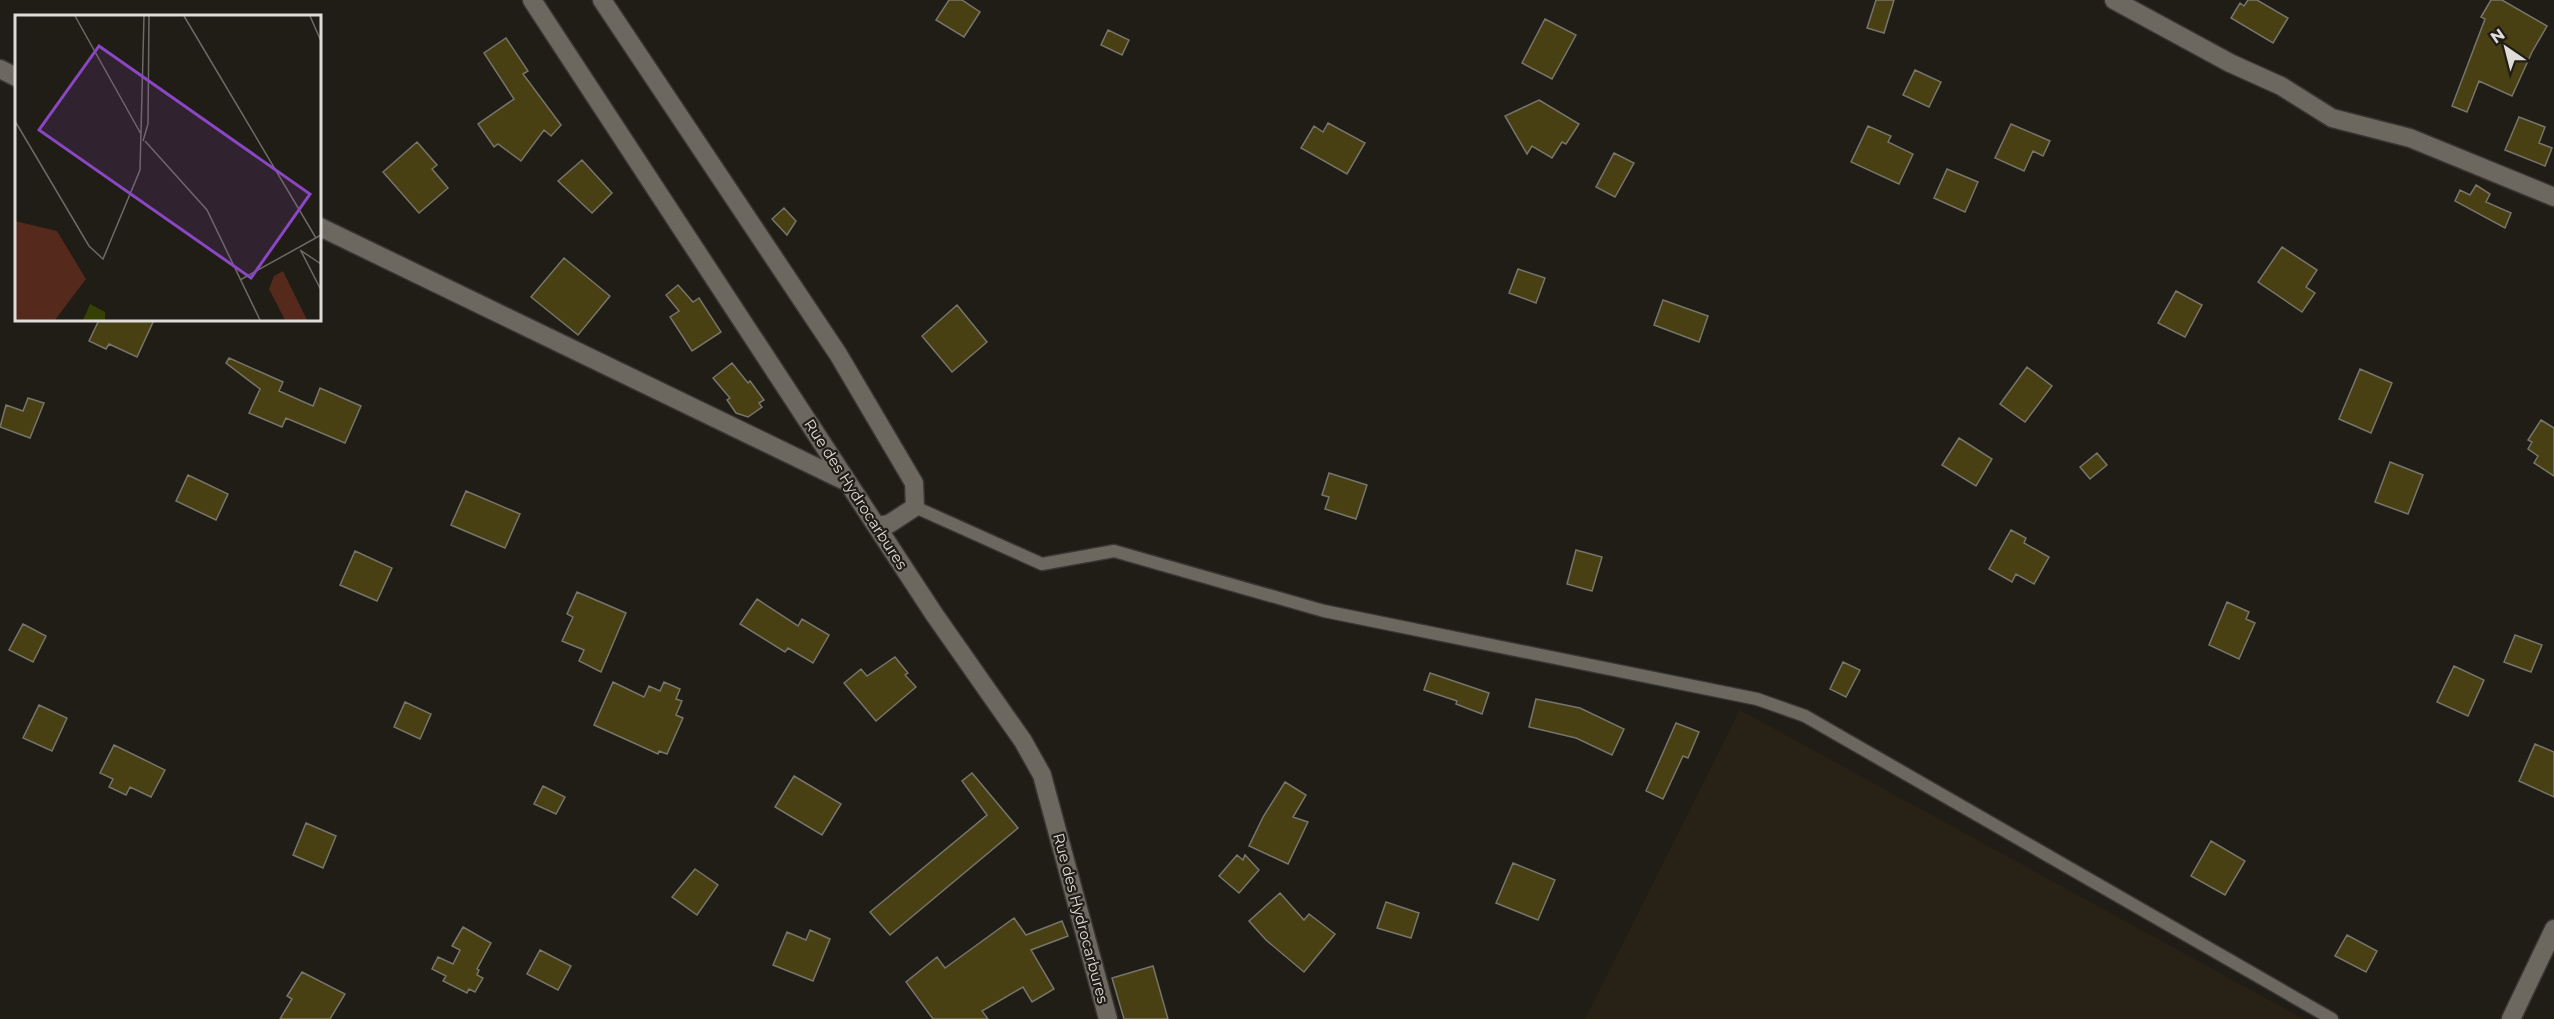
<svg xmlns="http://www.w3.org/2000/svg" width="2554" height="1019" font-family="Montserrat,sans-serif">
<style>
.built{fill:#282115}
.building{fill:#484013;stroke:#76756c;stroke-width:1.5}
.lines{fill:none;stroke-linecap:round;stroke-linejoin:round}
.service-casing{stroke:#383632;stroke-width:15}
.minor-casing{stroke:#383632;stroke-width:21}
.tertiary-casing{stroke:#383632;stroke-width:21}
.service{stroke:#6c675f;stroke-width:12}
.minor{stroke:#6c675f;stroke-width:18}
.tertiary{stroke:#6c675f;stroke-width:18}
.labels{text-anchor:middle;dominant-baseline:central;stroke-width:4.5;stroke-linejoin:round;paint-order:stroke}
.street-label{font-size:15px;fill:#e0ddd9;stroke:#201c16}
.inset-road{fill:none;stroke:#6d6964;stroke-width:1.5}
.view{fill:#8a47c3;fill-opacity:0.15;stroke:#8a47c3;stroke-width:3}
.inset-edge{fill:none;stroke:#e0ddd9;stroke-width:3}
</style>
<rect width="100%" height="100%" fill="#201c16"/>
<path class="built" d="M1740,710L2304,1019H1585Z"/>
<path class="building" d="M949,0H962L980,12L964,37L936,20Z
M1876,0H1894L1884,33L1867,28Z
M2248,0H2257L2288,18L2273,43L2231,18L2240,3L2244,6Z
M2491,0H2502L2547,26L2532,52L2512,96L2479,81L2467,112L2452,106L2485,19L2481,17Z
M1545,19L1576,35L1552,79L1522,63Z
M1108,30L1129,40L1122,55L1101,45Z
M506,38L528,71L523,74L561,125L551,136L544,130L521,161L498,144L494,147L478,124L514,99L484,53Z
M1915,70L1941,82L1929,107L1903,95Z
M1539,100L1579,124L1566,144L1562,142L1552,158L1532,146L1527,154L1505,116Z
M2519,117L2545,127L2539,143L2552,148L2545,166L2505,150Z
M1328,123L1365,143L1347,174L1301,148L1314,126L1323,132Z
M2011,124L2050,141L2043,156L2033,151L2024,171L1995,158Z
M1868,126L1891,136L1888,142L1913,154L1899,184L1851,162Z
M417,142L437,165L432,169L448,188L419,213L383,172Z
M1614,153L1634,163L1615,197L1596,187Z
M582,160L612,193L592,213L558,181Z
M1947,169L1978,182L1965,212L1934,198Z
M2476,185L2490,194L2486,202L2511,213L2505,228L2455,201L2460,190L2470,195Z
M784,208L796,221L787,235L772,219Z
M2282,247L2317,270L2306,287L2315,293L2302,312L2258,282Z
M564,258L610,296L578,335L531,297Z
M1518,269L1545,278L1536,303L1509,293Z
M678,285L693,302L699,298L721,332L692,351L670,317L679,311L666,295Z
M2176,291L2202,305L2185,337L2158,323Z
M1663,300L1708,316L1699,342L1654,325Z
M957,305L987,342L952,372L922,336Z
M99,320H154L137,357L109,344L106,349L89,341Z
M229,358L283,382L279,391L313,406L320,388L361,406L345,443L286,418L282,427L249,413L260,389L226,363Z
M732,363L748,383L750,381L764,400L759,403L762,407L748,417L736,413L727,400L730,398L713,378Z
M2027,367L2052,386L2025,422L2000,404Z
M2360,369L2392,383L2371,433L2339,419Z
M28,398L44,403L30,438L0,427L6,405L23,411Z
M2541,420L2554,428V476L2534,463L2538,456L2528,449L2532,442L2528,440Z
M1959,438L1992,459L1976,486L1942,465Z
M2097,453L2107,465L2090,479L2080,467Z
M2390,462L2423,475L2408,514L2375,502Z
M1329,473L1367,485L1356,519L1325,509L1329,497L1322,495Z
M188,475L228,494L216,520L176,501Z
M466,491L520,514L505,548L451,525Z
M2011,530L2026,538L2024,543L2049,557L2034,584L2016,574L2012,582L1989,569Z
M1576,550L1602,557L1592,591L1567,584Z
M355,551L392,568L377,601L340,585Z
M577,592L626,613L601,672L579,661L584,650L562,641L573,617L567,614Z
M757,599L798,626L802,619L829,635L813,663L788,648L785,652L740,624Z
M2227,602L2249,612L2246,619L2255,623L2239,659L2209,645Z
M23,624L46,636L33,662L9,650Z
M2515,635L2542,645L2531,672L2504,662Z
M895,657L908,673L905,675L916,687L876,721L844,683L861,669L867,676Z
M1843,662L1860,670L1846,697L1830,689Z
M2454,666L2484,680L2468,716L2437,702Z
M1430,673L1489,693L1482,714L1456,704L1457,701L1424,690Z
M613,682L644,697L649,686L660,691L664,682L680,689L676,699L682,701L676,715L683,718L667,754L659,751L658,754L594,725Z
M1536,699L1580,708L1624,729L1612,755L1576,738L1529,727Z
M405,702L431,714L420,739L394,727Z
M39,705L67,718L52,751L23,738Z
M1676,723L1699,732L1688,758L1683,756L1663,799L1646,791Z
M2535,744L2554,752V797L2519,781Z
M114,745L165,770L151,797L130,787L126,795L109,787L113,779L100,773Z
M972,773L1018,828L890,935L870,912L987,815L962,781Z
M794,776L841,804L822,835L775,807Z
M1285,782L1306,795L1293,817L1308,822L1288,864L1249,846L1263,817Z
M543,786L565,797L556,814L534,804Z
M306,823L336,836L323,868L293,855Z
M2211,841L2245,861L2225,895L2191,876Z
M1237,855L1243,860L1245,855L1259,870L1239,893L1219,876Z
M1513,863L1555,880L1538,920L1496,903Z
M695,869L718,885L697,915L672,897Z
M1280,893L1304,920L1309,914L1335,934L1304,972L1266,940L1249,921Z
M1386,902L1419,913L1411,938L1377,928Z
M1014,918L1026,935L1062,921L1068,936L1031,950L1054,989L1032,1002L1023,987L982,1011L988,1019H933L906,982L937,957L945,968Z
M463,927L491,943L477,969L479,970L477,975L483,978L475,992L469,989L467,993L443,981L446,976L432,969L438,957L453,964L460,950L452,946Z
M810,930L830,939L813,981L773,965L787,932L806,940Z
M2347,935L2377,951L2366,972L2335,956Z
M540,950L571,966L558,990L527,974Z
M1153,966L1168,1019H1124L1112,978Z
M302,972L345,994L330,1019H280L292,999L287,996Z"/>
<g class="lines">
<g class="service-casing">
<path id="service" d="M915,507L1042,564L1114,551L1324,611L1757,699L1805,716L2332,1019"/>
</g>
<g class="minor-casing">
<path id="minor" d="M532,0L934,614L1023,741L1042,775L1108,1019
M602,0L838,354L914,483L915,507L889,524L877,526
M2114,0L2230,63L2281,86L2332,118L2410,138L2554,197
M0,69L16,77
M320,227L847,482"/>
</g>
<g class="tertiary-casing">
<path id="tertiary" d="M2511,1019L2554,929"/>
</g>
<use href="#service" class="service"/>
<use href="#minor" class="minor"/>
<use href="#tertiary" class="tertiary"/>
</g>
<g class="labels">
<g class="street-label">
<text transform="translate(856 494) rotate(57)">Rue des Hydrocarbures</text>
<text transform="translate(1081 918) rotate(75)">Rue des Hydrocarbures</text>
</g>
</g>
<g transform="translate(15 15)">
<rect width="306" height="306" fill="#201c16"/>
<path d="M0,206L42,216L71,264L40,305H0ZM268,256L292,305H270L254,274L259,261Z" fill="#55291b"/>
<path d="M75,289L90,297V305H68Z" fill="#364004"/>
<path class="inset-road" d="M60,1L126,119M169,1L301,223M295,1L306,26M0,106L74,231L88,244L125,155L129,1M128,126L133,109L134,1M130,126L192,195L245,305M285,235L306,249M286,236L306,275M225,265L306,220"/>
<path class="view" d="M84,31L295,179L236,263L24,115Z"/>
<rect width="306" height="306" class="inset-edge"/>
</g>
<g transform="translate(2506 48) rotate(325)" stroke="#201c16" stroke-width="4.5" paint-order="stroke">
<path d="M0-4.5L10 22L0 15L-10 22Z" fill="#e0ddd9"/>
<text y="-9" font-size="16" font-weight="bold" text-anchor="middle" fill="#e0ddd9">N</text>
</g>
</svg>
